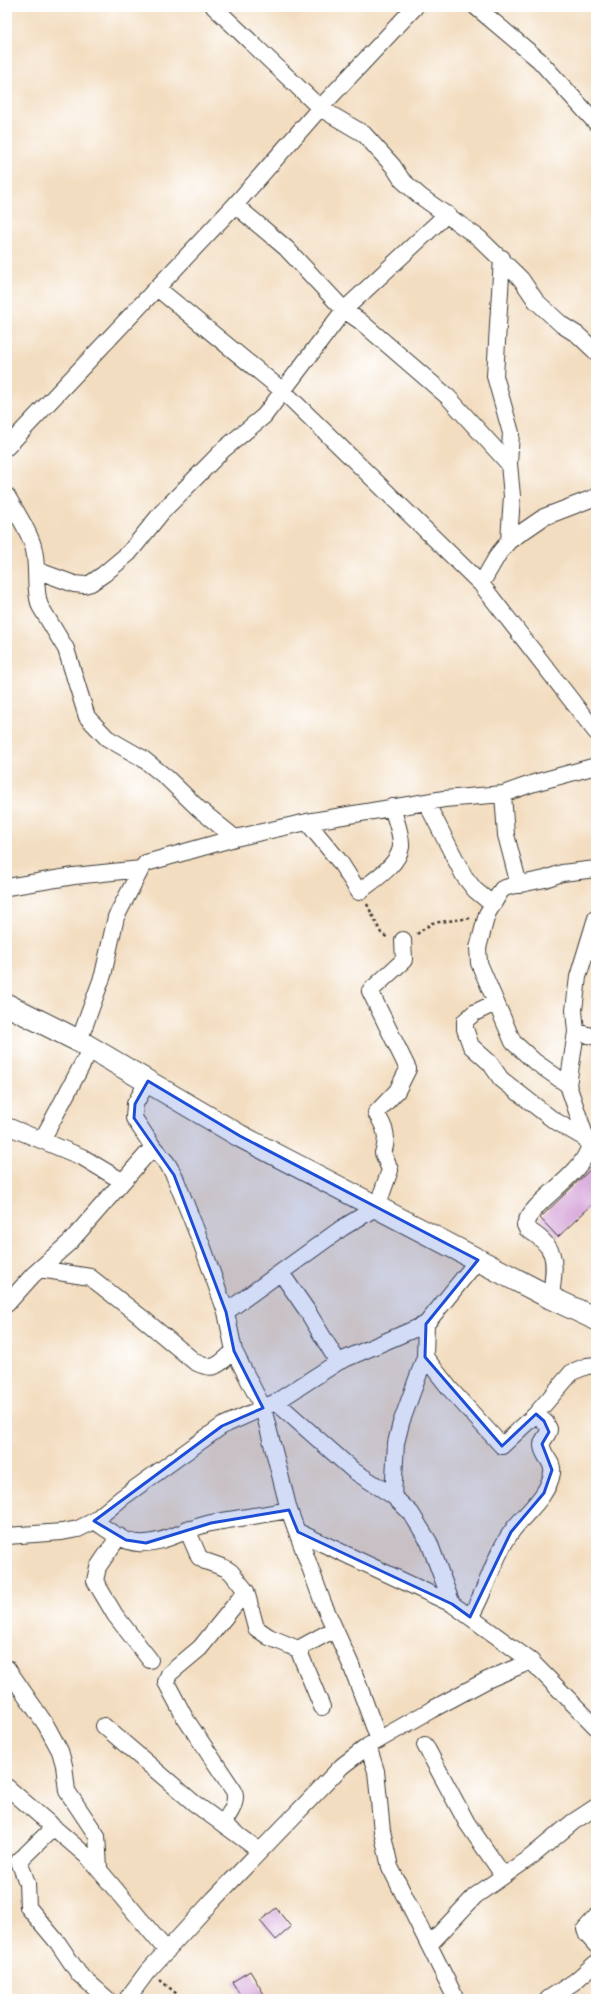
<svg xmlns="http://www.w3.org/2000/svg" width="603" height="2006" font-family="Itim,sans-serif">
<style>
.building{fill:#d6a5d9}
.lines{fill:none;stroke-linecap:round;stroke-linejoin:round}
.street-casing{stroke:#3c3935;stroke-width:18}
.secondary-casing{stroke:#3c3935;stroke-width:24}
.path{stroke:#3c3935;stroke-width:2.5;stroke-dasharray:3 3;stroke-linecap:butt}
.street{stroke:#fff;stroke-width:16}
.secondary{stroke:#fff;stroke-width:22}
.marked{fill:#1d4ed8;fill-opacity:0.2;stroke:#1d4ed8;stroke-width:3;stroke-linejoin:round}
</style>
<rect width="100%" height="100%" fill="#fff"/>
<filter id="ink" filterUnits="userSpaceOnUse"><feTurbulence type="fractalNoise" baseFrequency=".025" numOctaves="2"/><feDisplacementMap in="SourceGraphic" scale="8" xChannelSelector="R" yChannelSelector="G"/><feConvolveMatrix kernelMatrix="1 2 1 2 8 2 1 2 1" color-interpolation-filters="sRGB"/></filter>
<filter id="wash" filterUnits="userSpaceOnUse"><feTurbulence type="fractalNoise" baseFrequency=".012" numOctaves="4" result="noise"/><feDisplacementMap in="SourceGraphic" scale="16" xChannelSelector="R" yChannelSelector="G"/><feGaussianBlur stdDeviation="0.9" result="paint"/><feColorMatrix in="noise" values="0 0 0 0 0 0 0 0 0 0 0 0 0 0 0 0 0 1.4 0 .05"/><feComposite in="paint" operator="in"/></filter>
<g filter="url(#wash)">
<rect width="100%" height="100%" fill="#f3ddc0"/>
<g id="blocks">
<path class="building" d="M596,1164V1201L558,1237L540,1218Z
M276,1908L291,1927L276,1940L260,1921Z
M250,1971L267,1999H243L232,1982Z"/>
</g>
</g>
<g filter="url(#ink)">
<use href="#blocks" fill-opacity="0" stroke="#3c3935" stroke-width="1"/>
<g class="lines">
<g class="street-casing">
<path id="street" d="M214,7L320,108L364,134L393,166L402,180L420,196L479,238L521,279L536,301L562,325L578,335L596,352
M476,7L539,60L596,123
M235,205L286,248L344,310L360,321L448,397L509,464
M502,258L495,376L511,433L509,464L512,496L509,541
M157,288L283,391L481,584L596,732
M7,447L235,205L320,108L415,7
M7,496C16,512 28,529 33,546C39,565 33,587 40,606L66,649L87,717L107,738L142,758L167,778L199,809L235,838
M36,570L74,584L84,585L91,583L104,574L129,553L162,512L224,449L264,416L344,310L447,214
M481,584L499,553L509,541L544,517L596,497
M503,794L506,835L519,885
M426,802L464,876L475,890L492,904
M307,822L340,862L359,892C372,881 398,866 401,847C402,834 395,819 392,807
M7,887L74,876L141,869L146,863L235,838L307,822L444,799L503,794L534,783L596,766
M495,1003L474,1013L465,1021V1029L471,1046L490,1063L501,1079L552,1119L588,1140
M576,1032L596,1037
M79,1041L103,975L116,917L141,869
M148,1081L135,1104L134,1118L153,1147L167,1163L174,1175L202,1245L226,1312L234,1351L263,1408L289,1510L323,1603L351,1665L379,1740
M568,1085L534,1061L513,1042L479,963L478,948L487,914L502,889L511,886L545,879L562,873L596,869
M7,1126L82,1157L122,1181
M42,1140L91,1048
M40,1269L90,1277L141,1317L195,1362C215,1372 218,1365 234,1351
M281,1273L306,1309L338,1362
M551,1298C554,1264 561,1249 527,1229L525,1225C531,1201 581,1177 589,1147L568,1085L576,1032L574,1010L578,977L596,918
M7,1304L33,1275L70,1242L153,1147
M226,1312L342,1228L377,1207L390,1170L383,1153C389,1137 385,1127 376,1113L397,1091L408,1069L370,991L404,960L403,940
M425,1357L450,1389L502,1446L536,1414L572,1372L587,1366L596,1365
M276,1402L354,1471L393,1496L411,1513L429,1542L452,1604
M393,1496L396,1443L401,1423L425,1357L426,1324
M94,1521C107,1529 122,1542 138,1543C163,1545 186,1528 211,1523C236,1518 263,1515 289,1510
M187,1529L199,1557L205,1561L225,1568L231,1572L246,1591L256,1628L269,1637L298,1649L322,1707
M298,1532L452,1604L531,1661L596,1727
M7,1536L62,1532L78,1529L94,1521L123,1497L222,1426L276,1402L338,1362L426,1324L478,1260
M119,1536L98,1567L95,1581L115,1615L150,1660
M470,1617C487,1590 493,1557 512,1531C525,1513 548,1497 552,1473C554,1461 542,1456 542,1445C542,1439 549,1435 549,1429L546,1423L536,1414
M298,1649L333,1630
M7,1668L46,1725L60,1751L64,1765L67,1791L97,1836L99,1867
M104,1726L194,1803L260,1851
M425,1745L467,1823L503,1875
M368,1746L376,1771L382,1831L390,1867L456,1999
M7,1787L89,1858L167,1951
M223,1824C229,1814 238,1803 234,1791L185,1718L166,1682L169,1674L200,1648L246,1591
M54,1827L19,1861L27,1883L28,1907L58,1943L79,1974L107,1999
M596,1917L585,1929L587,1935L596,1945
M429,1945L475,1896L532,1856L573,1822L596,1807
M127,1999L147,1972L214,1899L342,1766L368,1746L431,1710L487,1680L531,1661
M548,1999L574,1982L596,1963"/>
</g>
<g class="secondary-casing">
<path id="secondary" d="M7,1005L79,1041L240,1136L551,1298L596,1319"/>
</g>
<path class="path" d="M367,904L381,933L388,938
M417,934L432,923L471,918
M160,1980L183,1999"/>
<use href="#street" class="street"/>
<use href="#secondary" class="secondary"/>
</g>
</g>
<path class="marked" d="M148,1081L240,1136L478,1260L426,1324L425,1357L502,1446L536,1414L544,1421L549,1432L542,1444L552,1470L544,1493L511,1532L470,1617L452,1604L298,1532L289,1510L211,1523L146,1543L126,1540L94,1521L222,1426L263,1408L234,1351L226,1312L174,1175L134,1118L135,1104Z"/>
<rect width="603" height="2006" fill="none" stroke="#fff" stroke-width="24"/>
</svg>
